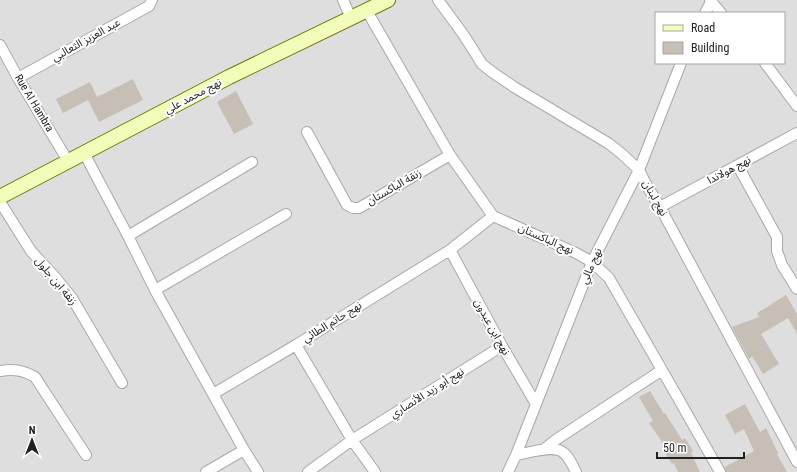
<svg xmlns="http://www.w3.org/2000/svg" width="797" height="472" font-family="'Roboto Condensed','Noto Sans Arabic',sans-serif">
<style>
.residential{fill:#dfdede;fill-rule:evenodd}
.building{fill:#c7beb6}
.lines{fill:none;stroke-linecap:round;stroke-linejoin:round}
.street-casing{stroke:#a8a8a8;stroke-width:12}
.secondary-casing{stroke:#687f00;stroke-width:16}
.street{stroke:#fff;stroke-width:10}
.secondary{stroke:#f4fcba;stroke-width:14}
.labels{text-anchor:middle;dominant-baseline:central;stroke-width:4;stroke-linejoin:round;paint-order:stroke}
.street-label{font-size:11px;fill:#212121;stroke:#fff}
</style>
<rect width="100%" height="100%" fill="#f1efe7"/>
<path class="residential" d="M0,0H797V472H0ZM656,13H784V63H656Z"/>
<path class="building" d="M133,79L143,100L99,122L88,100L63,113L56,99L90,82L97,97Z
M236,91L253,124L234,134L217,102Z
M786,295L797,314V334L788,318L761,334L779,364L763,374L752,356L749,359L732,327L759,317L757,313Z
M650,391L664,414L665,413L682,440L685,438L693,451L691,453L700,472H678L674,463L672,464L664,451L667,449L649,423L653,421L639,397Z
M745,404L760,432L766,428L778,453L777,454L787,472H726L725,467L754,451L744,429L735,434L725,415Z"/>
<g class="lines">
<g class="street-casing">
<path id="street" d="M343,0L351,18
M438,0L463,34L482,64L492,72L514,87L608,143L622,154L639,170L647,186L660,207L797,462
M710,0L721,13
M367,11L450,155L493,216L576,253L592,262L609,278L662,370L720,472
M705,13L712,0
M0,45L18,78L68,161
M765,63L797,106
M18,78L149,6L152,0
M307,132L347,205L353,208H359L450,155
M84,153L128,236L155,290L244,450L258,472
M738,166L777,237V251L782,265L797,289
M0,202L31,251L55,277L72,298L122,383
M660,207L797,133
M128,236L252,162
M450,250L502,346L536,404
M155,290L286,214
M0,371C14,369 23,370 35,377L86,455
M213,394L296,345
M543,450L557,439L662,370
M516,455C528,453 554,444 564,453C569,457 573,466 576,472
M206,472L244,450
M308,472L352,440L502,346
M375,472L352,440L296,345L450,250L493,216
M508,472L516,455L592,262L639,170L681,63"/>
</g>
<g class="secondary-casing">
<path id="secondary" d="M0,197L229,77L388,0"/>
</g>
<use href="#street" class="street"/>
<use href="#secondary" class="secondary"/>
</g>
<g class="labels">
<g class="street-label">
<text transform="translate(86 40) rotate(-29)">عبد العزيز الثعالبي</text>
<text transform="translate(193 96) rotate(-28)">نهج محمد علي</text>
<text transform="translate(34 103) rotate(59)">Rue Al Hambra</text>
<text transform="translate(729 170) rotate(-28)">نهج هولاندا</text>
<text transform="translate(394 187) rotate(-30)">زنقة الباكستان</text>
<text transform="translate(655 198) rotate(60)">نهج لبنان</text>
<text transform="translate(546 239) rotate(24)">نهج الباكستان</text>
<text transform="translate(591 266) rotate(-66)">نهج مالي</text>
<text transform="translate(56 281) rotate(50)">زنقة ابن جلول</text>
<text transform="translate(332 322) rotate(-32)">نهج حاتم الطائي</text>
<text transform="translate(492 327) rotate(61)">نهج ابن عبدون</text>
<text transform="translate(427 393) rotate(-32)">نهج أبو زيد الأنصاري</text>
</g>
</g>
<rect x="655" y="12" width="130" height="52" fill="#ffffff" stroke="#a6a6a6"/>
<rect x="663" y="25" width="20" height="6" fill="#f4fcba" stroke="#a6a6a6"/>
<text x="691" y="32" font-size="12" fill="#212121">Road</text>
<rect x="663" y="42" width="20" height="12" fill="#c7beb6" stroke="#a6a6a6"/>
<text x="691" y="52" font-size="12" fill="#212121">Building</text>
<g transform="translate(32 440)" stroke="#ffffff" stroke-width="3" paint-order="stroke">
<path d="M0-3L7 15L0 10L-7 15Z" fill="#212121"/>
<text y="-6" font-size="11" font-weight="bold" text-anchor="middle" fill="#212121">N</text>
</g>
<path d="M657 452v6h87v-6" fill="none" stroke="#212121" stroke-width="2"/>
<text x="663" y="452" font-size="12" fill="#212121" stroke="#ffffff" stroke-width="3" paint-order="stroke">50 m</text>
</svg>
